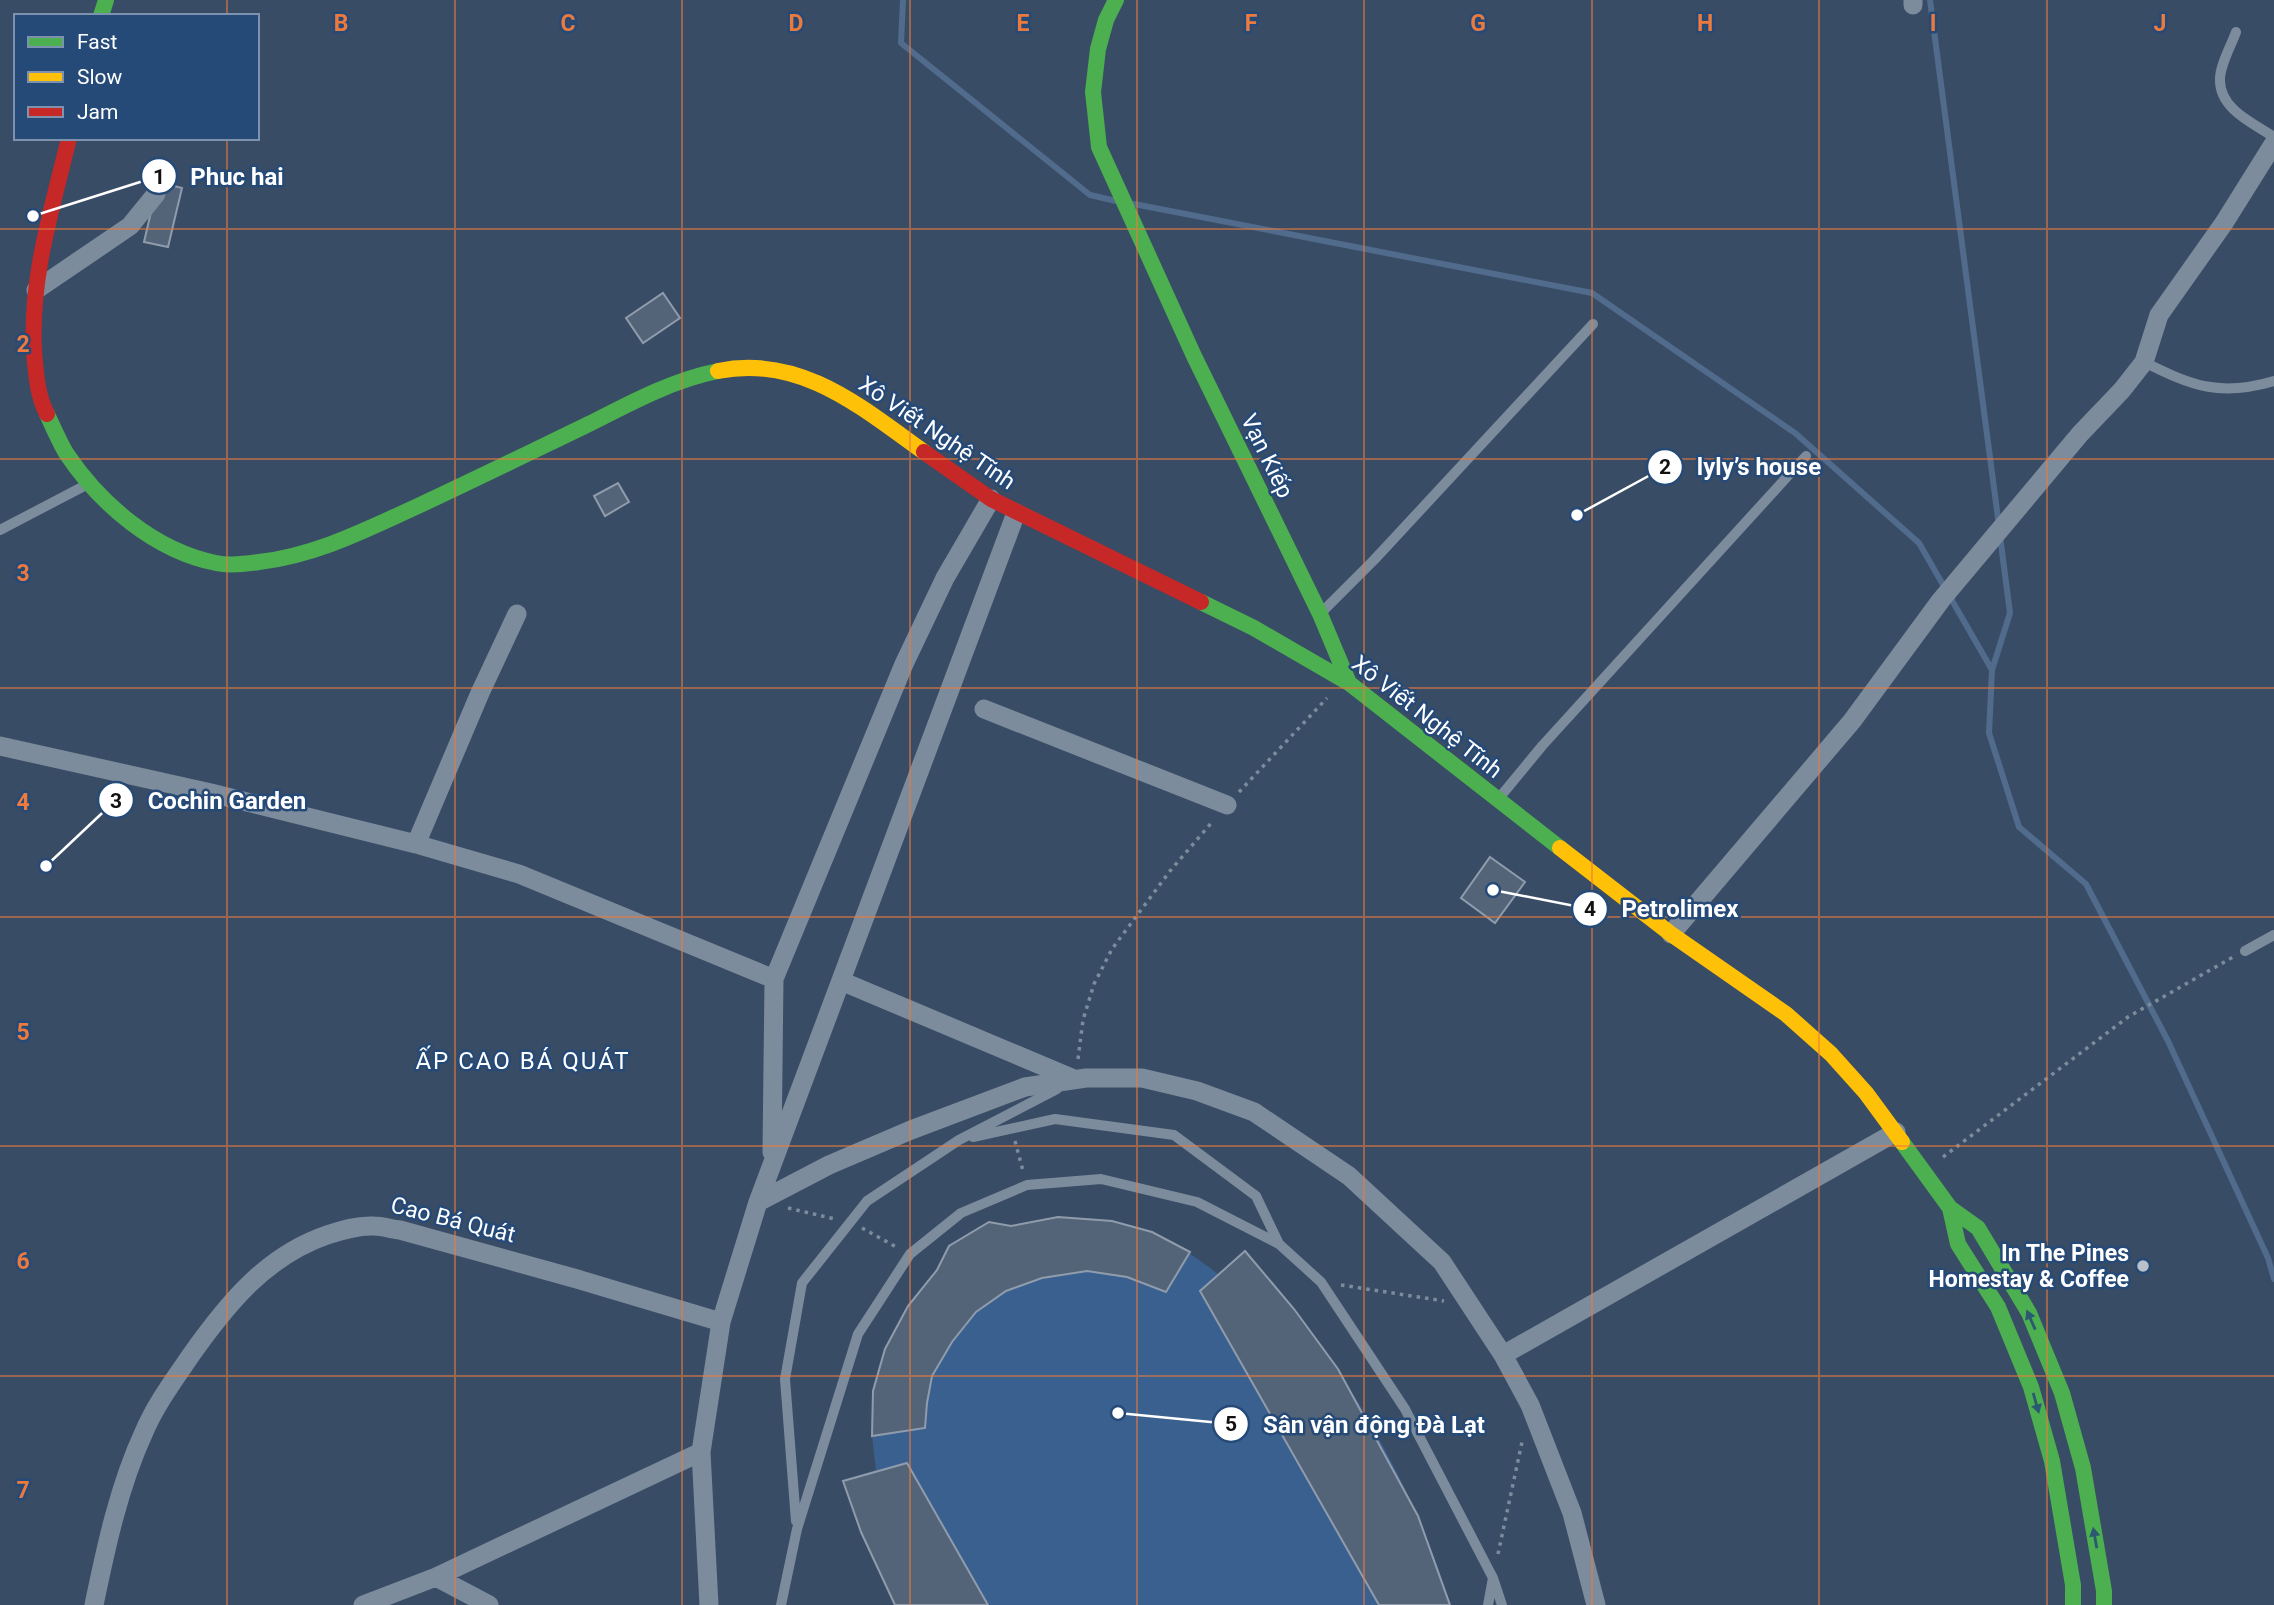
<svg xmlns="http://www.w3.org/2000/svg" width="2274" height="1605" font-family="Roboto,sans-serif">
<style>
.green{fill:#3a608f}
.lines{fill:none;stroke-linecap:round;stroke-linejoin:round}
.stream{stroke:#516b8c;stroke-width:6}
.building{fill:#536478;stroke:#909cac;stroke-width:2}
.path{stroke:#7d8c9c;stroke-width:3.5;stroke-dasharray:3.5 5;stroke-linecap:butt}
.lane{stroke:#7d8c9c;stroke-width:10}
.street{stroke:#7d8c9c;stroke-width:19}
.fast{stroke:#4caf50;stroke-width:16}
.slow{stroke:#ffc107;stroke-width:16}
.jam{stroke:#c62828;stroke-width:16}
.oneway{fill:#2c5972}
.grid{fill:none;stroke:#ed7a3d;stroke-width:2;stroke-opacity:0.55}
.poi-dot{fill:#bac0c9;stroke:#264a78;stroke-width:2.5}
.labels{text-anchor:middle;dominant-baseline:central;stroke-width:5;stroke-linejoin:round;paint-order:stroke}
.street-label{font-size:23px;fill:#fff;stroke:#264a78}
.poi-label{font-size:23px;font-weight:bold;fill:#fff;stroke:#264a78;text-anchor:end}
.neighbourhood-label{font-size:24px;letter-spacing:2px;fill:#fff;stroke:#264a78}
.grid-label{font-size:23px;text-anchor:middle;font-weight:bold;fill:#ed7a3d;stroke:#264a78;stroke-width:5;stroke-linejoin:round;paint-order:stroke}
.leader{fill:none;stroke:#fff;stroke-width:2.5}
.callout-dot{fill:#fff;stroke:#264a78;stroke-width:2.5}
.mark-label{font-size:21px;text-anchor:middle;font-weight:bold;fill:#111}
.callout-label{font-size:24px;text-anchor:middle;font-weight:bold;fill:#fff;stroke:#264a78;stroke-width:5;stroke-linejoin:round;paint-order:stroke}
</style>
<rect width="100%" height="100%" fill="#394c65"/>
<path class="green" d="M1058,1217C1076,1218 1095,1218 1112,1221C1152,1228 1186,1249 1218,1274L1245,1251C1277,1289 1310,1327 1337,1369C1382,1437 1428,1527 1450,1605H895L861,1532L843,1481L876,1470L872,1436L873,1391L885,1349L908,1306L937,1270L949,1246L989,1222L1011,1226Z"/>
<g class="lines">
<path class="stream" d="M903,0L901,43L1090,195L1116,201
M1930,0L1999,526
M1134,204L1592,293L1795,433L1919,543L1992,670
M2000,536L2010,613L1992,670L1989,733L2019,827L2086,884L2168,1041L2268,1258L2274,1279"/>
</g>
<path class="building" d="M158,182L182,188L168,247L144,242Z
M663,293L680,318L643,343L626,318Z
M618,483L629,502L605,516L594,496Z
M1490,857L1525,882L1495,923L1461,898Z
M1058,1217L1112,1221L1152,1232L1190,1252L1166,1292L1127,1277L1087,1271L1042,1278L1006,1291L976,1312L952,1342L932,1376L927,1403L925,1428L872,1436L873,1391L885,1349L908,1306L937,1270L949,1246L989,1222L1011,1226Z
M1245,1251L1294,1309L1338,1369L1418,1516L1450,1605H1379L1200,1291Z
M907,1463L988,1605H895L861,1532L843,1481Z"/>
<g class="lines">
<path class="path" d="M1239,792L1327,698
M1078,1059L1083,1020L1094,984L1112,949L1170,871L1213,821
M1015,1141L1023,1171
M1943,1157L2128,1017L2233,957
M788,1208L835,1219
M862,1228L898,1248
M1341,1285L1444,1301
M1498,1554L1522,1442"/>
<path class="lane" d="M2236,32C2231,46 2220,65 2220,79C2219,109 2253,123 2274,137
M2144,362C2192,386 2220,397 2274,381
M0,530L88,484
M1322,612L1374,560L1593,324
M1500,797L1542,746L1806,456
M2245,951L2274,935
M973,1137L1055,1119L1174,1135L1256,1196L1279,1244
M796,1521L785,1379L802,1283L867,1201L959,1140L1057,1089
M1493,1578L1502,1605
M781,1605L797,1529L858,1334L910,1254L961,1213L1027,1185L1101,1179L1197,1202L1279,1244L1321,1282L1405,1409L1493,1578L1488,1605"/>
<path class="street" d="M1913,0V5
M36,290L130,226L156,194
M984,709L1227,805
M0,746L211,793L416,844L519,874L774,979
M416,844L480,693L517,614
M1671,934L1852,721L1941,600L2080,434L2122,390L2144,362L2159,315L2224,223L2274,143
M841,981L1074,1079
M772,1152L774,979L904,664L945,578L991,499
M758,1202L829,1165L911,1130L1025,1087L1086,1078H1142L1197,1091L1254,1112L1349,1176L1442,1262L1503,1355L1530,1405L1572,1513L1596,1605
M1503,1355L1896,1132
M436,1577L489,1605
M94,1605C106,1547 119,1486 144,1432C156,1404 174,1380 191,1355C227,1304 266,1256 327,1235C342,1230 358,1225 374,1226C382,1226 391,1229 400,1230L577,1279L721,1322
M363,1605L436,1577L701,1452
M709,1605L701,1452L721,1322L758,1202L1016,513"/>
<path class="fast" d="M1116,0L1106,20L1098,49L1093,92L1099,147L1194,356L1320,614L1349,683
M101,16L106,0
M47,414C53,427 59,441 66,453C100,504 155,551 216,563C229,566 246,564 259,562C317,555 365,530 418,506C476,479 533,451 591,423C632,402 673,380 718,371
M1201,602L1254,628L1349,683L1560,848
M1902,1142L1950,1208L1978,1228L2029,1313L2062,1393L2083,1468L2104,1591V1605
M1950,1208L1958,1244L1998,1307L2031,1387L2052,1461L2073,1585V1605"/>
<path class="slow" d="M718,371C801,354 862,408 924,452
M1560,848L1671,934L1786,1014L1831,1054L1866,1093L1902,1142"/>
<path class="jam" d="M47,414C37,395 36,373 34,351C30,278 52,209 69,138
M924,452L991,499L1201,602"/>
</g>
<defs><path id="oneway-solid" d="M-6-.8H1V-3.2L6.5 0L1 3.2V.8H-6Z" transform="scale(1.75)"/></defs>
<g class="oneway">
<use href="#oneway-solid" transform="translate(2031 1320) rotate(-114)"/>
<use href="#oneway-solid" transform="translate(2036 1403) rotate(74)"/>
<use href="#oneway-solid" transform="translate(2095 1538) rotate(-100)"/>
</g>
<path class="grid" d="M227,0V16M455,0V1605M682,0V1605M910,0V1605M1137,0V1605M1364,0V1605M1592,0V1605M1819,0V1605M2047,0V1605M227,138V1605M0,229H2274M0,459H2274M0,688H2274M0,917H2274M0,1146H2274M0,1376H2274"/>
<circle class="poi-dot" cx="2143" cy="1266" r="7"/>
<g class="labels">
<g class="street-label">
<text transform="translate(937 433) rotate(34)">Xô Viết Nghệ Tĩnh</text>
<text transform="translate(1267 456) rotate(64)">Vạn Kiếp</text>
<text transform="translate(1427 717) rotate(38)">Xô Viết Nghệ Tĩnh</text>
<text transform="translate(453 1220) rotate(14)">Cao Bá Quát</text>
</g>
<g class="poi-label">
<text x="2129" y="1253">In The Pines<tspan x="2129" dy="26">Homestay &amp; Coffee</tspan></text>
</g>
<g class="neighbourhood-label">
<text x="523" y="1061">ẤP CAO BÁ QUÁT</text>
</g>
</g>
<g class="grid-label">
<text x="341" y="31">B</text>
<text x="568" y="31">C</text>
<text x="796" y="31">D</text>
<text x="1023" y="31">E</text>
<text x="1251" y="31">F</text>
<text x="1478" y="31">G</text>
<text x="1705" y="31">H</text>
<text x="1933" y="31">I</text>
<text x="2160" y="31">J</text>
<text x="23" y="352">2</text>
<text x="23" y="581">3</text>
<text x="23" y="810">4</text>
<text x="23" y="1040">5</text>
<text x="23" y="1269">6</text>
<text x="23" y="1498">7</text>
</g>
<path class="leader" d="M33 216L159 176M1577 515L1665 467M46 866L116 800M1493 890L1590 909M1118 1413L1231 1424"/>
<g class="callout-dot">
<circle cx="33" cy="216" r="7"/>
<circle cx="1577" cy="515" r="7"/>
<circle cx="46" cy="866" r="7"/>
<circle cx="1493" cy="890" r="7"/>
<circle cx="1118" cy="1413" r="7"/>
<circle cx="159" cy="176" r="18"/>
<circle cx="1665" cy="467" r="18"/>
<circle cx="116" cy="800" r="18"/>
<circle cx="1590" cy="909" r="18"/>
<circle cx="1231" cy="1424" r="18"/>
</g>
<g class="mark-label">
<text x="159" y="184">1</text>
<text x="1665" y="474">2</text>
<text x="116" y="808">3</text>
<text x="1590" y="916">4</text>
<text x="1231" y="1431">5</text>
</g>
<g class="callout-label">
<text x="237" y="185">Phuc hai</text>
<text x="1759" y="475">lyly’s house</text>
<text x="227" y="809">Cochin Garden</text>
<text x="1680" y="917">Petrolimex</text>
<text x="1374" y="1433">Sân vận động Đà Lạt</text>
</g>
<rect x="14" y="14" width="245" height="126" fill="#264a78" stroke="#7d92ae" stroke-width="2"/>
<rect x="28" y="37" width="35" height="10" fill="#4caf50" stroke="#7d92ae" stroke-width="2"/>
<text x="77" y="49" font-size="21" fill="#ffffff">Fast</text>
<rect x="28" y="72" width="35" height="10" fill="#ffc107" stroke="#7d92ae" stroke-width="2"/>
<text x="77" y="84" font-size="21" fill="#ffffff">Slow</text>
<rect x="28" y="107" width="35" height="10" fill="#c62828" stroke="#7d92ae" stroke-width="2"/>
<text x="77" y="119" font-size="21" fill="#ffffff">Jam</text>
</svg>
